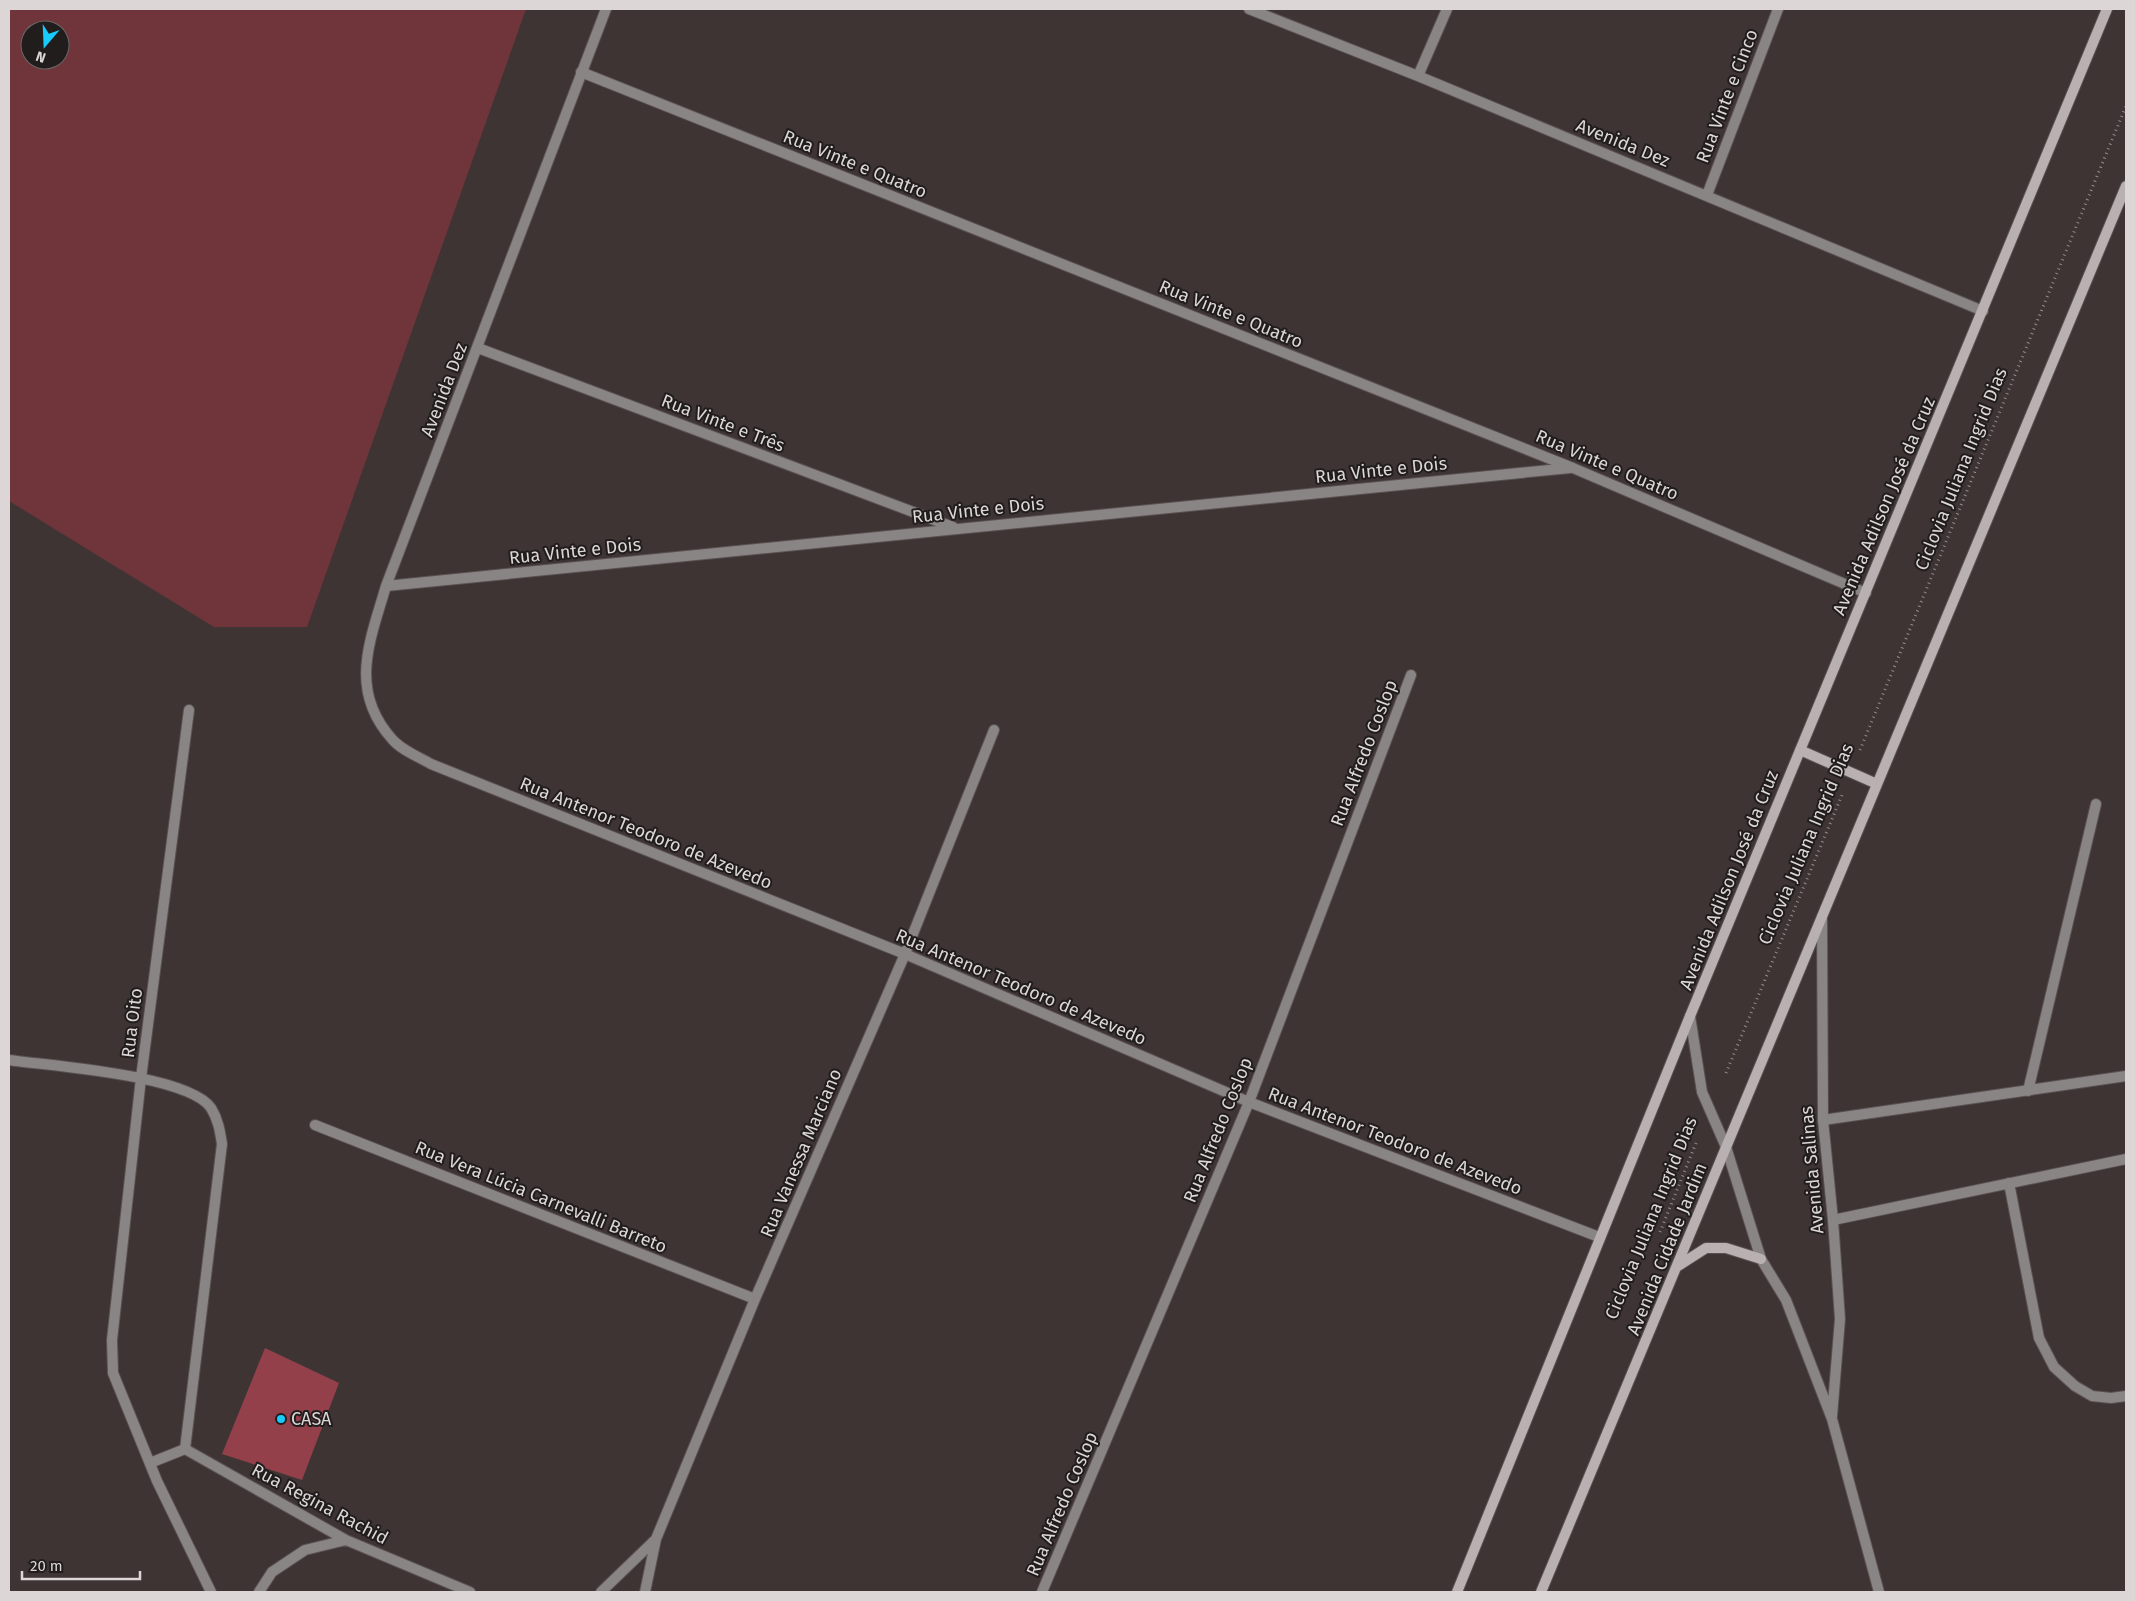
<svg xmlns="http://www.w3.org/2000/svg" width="2135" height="1601" font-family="'Fira Sans',sans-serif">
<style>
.green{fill:#70353b;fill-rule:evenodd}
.building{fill:#93404a}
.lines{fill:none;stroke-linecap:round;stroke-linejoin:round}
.minor-casing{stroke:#5a5151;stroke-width:12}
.tertiary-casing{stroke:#5a5151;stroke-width:12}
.secondary-casing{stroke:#5a5151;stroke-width:12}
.path{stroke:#948d8d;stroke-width:3;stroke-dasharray:1 4;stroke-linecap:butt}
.minor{stroke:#8a8585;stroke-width:10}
.tertiary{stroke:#8a8585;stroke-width:10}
.secondary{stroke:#b9b1b1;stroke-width:10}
.poi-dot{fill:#19cafc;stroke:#211d1d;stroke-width:2}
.labels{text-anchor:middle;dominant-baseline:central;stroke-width:4;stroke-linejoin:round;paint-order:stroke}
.street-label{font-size:18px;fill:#dcd6d6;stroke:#211d1d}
.poi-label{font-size:18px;fill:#dcd6d6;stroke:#211d1d;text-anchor:start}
</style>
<rect width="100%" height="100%" fill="#3e3434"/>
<path class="green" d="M9,9H526L307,627H214L9,501ZM30,30H60V60H30Z"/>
<path class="building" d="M265,1348L339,1383L302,1480L222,1454Z"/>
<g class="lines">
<g class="minor-casing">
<path id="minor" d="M606,9L386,586C370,641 348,690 392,739C401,750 419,757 431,764L905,954L1249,1102L1599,1237
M1249,9L1418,76L1983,311
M581,72L1573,468L1866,593
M1418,76L1447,9
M1707,195L1778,9
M478,348L953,527
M386,586L1570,468
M189,710L141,1078L112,1340L113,1373L157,1481L211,1592
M9,1060C50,1066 188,1075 211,1108C218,1119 220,1131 222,1144L185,1449
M2028,1091L2096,804
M1823,1120L2126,1076
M315,1125L755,1299
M2009,1183L2039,1338L2054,1367L2075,1386L2092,1396L2111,1398L2126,1396
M1833,1220L2126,1159
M185,1449L346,1540L470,1592
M150,1463L185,1449
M259,1592L272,1572L305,1550L346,1540
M601,1592L656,1539
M645,1592L656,1539L755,1299L905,954L994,730
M1042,1592L1249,1102L1411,675"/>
</g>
<g class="tertiary-casing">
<path id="tertiary" d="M1822,917L1823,1120L1833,1220L1840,1319L1832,1416
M1690,1016L1702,1092L1726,1147L1761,1259L1786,1300L1832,1419L1879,1592"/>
</g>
<g class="secondary-casing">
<path id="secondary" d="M1800,750L1877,784
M1678,1266L1706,1248H1726L1761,1259
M1457,1592L1690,1016L2107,9
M1541,1592L2126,186"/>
</g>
<path class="path" d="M1860,750L2126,106
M1726,1073L1842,795
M1660,1232L1696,1143"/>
<use href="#minor" class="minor"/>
<use href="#tertiary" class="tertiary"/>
<use href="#secondary" class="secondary"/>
</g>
<circle class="poi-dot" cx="281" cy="1419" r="5"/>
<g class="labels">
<g class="street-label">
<text transform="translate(1727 96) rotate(-69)">Rua Vinte e Cinco</text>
<text transform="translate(1623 143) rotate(22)">Avenida Dez</text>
<text transform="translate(855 164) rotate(22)">Rua Vinte e Quatro</text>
<text transform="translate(1231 314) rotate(22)">Rua Vinte e Quatro</text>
<text transform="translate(444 390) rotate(-69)">Avenida Dez</text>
<text transform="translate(723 423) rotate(21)">Rua Vinte e Três</text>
<text transform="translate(1607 465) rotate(23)">Rua Vinte e Quatro</text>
<text transform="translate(1961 469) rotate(-68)">Ciclovia Juliana Ingrid Dias</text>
<text transform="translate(1381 470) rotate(-6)">Rua Vinte e Dois</text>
<text transform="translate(1884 506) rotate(-67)">Avenida Adilson José da Cruz</text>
<text transform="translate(978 510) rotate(-6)">Rua Vinte e Dois</text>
<text transform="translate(575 551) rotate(-6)">Rua Vinte e Dois</text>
<text transform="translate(1364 753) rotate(-69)">Rua Alfredo Coslop</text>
<text transform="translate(646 833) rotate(22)">Rua Antenor Teodoro de Azevedo</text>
<text transform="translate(1806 844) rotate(-67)">Ciclovia Juliana Ingrid Dias</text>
<text transform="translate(1729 880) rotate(-68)">Avenida Adilson José da Cruz</text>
<text transform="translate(1021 987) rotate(23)">Rua Antenor Teodoro de Azevedo</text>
<text transform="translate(132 1023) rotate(-83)">Rua Oito</text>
<text transform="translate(1218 1130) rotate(-68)">Rua Alfredo Coslop</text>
<text transform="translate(1395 1141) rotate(21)">Rua Antenor Teodoro de Azevedo</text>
<text transform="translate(801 1153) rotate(-67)">Rua Vanessa Marciano</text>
<text transform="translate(1812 1170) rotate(-95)">Avenida Salinas</text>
<text transform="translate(541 1197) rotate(22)">Rua Vera Lúcia Carnevalli Barreto</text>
<text transform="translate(1651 1218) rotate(-68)">Ciclovia Juliana Ingrid Dias</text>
<text transform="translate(1667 1249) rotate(-68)">Avenida Cidade Jardim</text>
<text transform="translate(320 1504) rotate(28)">Rua Regina Rachid</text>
<text transform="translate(1062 1504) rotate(-67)">Rua Alfredo Coslop</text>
</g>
<g class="poi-label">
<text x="291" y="1419">CASA</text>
</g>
</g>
<rect width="2135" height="1601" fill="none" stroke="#dcd6d6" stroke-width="20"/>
<g transform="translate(45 45) rotate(199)"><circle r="24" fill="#211d1d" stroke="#6c6767"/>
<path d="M0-4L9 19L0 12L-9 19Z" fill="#19cafc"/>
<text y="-8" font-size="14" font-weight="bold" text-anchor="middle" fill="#dcd6d6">N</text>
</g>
<path d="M22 1571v8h118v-8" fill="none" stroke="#dcd6d6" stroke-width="2.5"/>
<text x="30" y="1571" font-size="15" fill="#dcd6d6" stroke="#211d1d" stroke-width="4" paint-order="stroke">20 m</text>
</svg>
